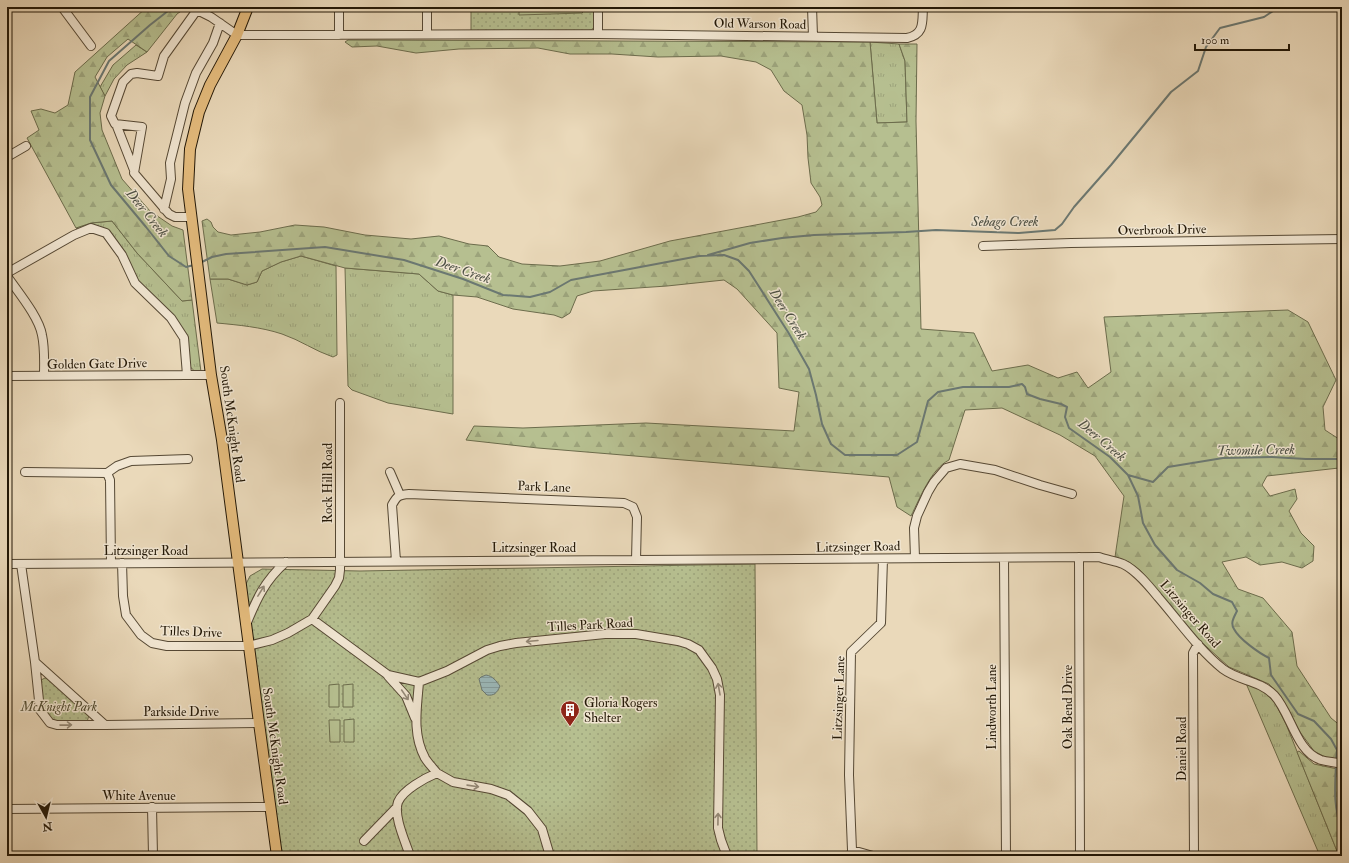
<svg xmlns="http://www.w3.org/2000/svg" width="1349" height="863" font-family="'IM FELL Double Pica',serif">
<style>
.grass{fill:url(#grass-tufts);stroke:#6c6c4c}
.forest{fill:url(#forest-firs);stroke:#6c6c4c}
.park{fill:url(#park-dots);stroke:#6c6c4c}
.pitch{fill:#b6bf90;stroke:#6c6c4c}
.water{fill:url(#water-rules);stroke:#6b7872}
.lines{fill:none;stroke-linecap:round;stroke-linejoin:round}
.stream{stroke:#6b7872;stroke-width:2}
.minor-casing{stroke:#554834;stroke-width:10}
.major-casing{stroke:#231807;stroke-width:12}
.minor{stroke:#f1e6d2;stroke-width:8}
.major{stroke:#e5bc7d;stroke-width:10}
.oneway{stroke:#948977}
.labels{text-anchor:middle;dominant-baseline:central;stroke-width:3;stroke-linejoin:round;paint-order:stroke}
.street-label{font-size:13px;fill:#231807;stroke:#f1e6d2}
.poi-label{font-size:13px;fill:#231807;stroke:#f1e6d2;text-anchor:start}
.park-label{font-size:13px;font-style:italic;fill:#4f4a30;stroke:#f1e6d2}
.water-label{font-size:14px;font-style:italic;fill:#4d5045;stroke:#f1e6d2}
</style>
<defs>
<pattern id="grass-tufts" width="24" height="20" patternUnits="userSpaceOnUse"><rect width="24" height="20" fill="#b6bf90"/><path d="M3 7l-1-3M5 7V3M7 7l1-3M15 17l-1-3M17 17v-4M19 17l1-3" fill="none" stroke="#9ca37b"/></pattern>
<pattern id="forest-firs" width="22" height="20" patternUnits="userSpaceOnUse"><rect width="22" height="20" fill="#b6bf90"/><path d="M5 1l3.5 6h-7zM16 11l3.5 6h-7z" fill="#9ca37b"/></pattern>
<pattern id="park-dots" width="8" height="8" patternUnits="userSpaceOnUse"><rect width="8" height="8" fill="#b6bf90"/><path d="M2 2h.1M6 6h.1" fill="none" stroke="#9ca37b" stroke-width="1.8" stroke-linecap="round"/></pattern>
<pattern id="water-rules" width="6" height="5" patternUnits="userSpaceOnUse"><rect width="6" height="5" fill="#9bb8b9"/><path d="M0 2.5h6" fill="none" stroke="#859d9e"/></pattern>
</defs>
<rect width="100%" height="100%" fill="#ead9ba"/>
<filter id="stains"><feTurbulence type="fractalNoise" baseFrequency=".005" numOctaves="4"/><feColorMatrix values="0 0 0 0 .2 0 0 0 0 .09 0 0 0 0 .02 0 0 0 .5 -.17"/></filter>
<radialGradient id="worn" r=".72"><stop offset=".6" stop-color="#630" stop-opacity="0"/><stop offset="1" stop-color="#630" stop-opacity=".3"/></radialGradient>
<path class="grass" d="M870,42L899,44L905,61L907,122L877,123Z
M136,45L147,52L127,65L114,79L105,96L100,87L113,65Z
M112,221L137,253L182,301L192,300L201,372C196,372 193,371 190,366L185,338L140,284L117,244L87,227L78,229L76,228L91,223Z
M301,256L336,266L337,355L333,357C315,351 300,340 282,334C261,327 238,325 217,323L210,279H228L247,285L257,282L262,271L281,262Z
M345,268L419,274L438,291L453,295V414L388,403L352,390L348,386Z
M1245,681L1260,689L1274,701L1286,724L1339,856H1320Z"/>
<path class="forest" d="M147,7H187L177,14L147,52L128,39L107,57L95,77L105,96L100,113L102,130L122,179L150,211L172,226L183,230L192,300L182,301L137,253L112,221L91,223L76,228L27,138L39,130L31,111L41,109L55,113L68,105L75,72Z
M348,40L870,42L877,123L907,122L905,61L899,44H917L916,121L921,329L974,333L992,371L1028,365L1058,378L1077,372L1088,388L1111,372L1104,317L1288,310L1308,322L1336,380L1323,407L1325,430L1342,441V469L1339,468L1267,476L1262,485L1270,496L1295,489L1297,499L1289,511L1301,533L1314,546L1313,561L1302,568L1282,562L1260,565L1246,557L1222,562L1238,589L1263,598L1292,632L1297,666L1331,718L1342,727V760L1325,757L1314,751L1300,732L1289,711L1276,692L1269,684L1229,667L1197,638L1141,571L1129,562L1115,557L1124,496L1095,456L1060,435L1002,408L965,410L949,460C931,469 920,498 911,516L897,507L889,477L538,448L466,440L474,426L523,428L646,423L794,431L799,392L779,388L777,333L737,289L724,280L667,286L593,291L577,296L570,313L562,318L554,315L513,309L477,297L453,295L438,291L419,274L345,268L301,256L281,262L262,271L257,282L247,285L228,279H210L202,221L207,219L211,222L213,227L218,232L231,235L260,232L295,225L324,227L365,235L411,239L439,236L469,244L488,246L499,257L522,264L560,266L600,261L670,241L798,217L816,212L822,205L820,197L811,183L808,158L807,135L802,105L784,91L771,70L756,62L721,56L658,57L612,54H570L538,48L459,49L416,53L377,46L352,47L345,42Z
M1299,751L1314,764L1342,770V856H1339L1297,752Z"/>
<path class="park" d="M471,7H594V27L590,32H471Z
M755,564L757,856H282L244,588L250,576L262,569L360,571Z
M45,678H48L89,715L87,722C73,723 48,728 43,709C41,700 41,692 39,683L41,680Z"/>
<path class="pitch" d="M519,7H585V10L582,13L519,15Z
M339,684V707H329V685Z
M353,684V707H343V685Z
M354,719V742H344V720Z
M329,720H340V742H330Z"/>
<path class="water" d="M486,675C493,676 496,681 500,686C497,693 494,696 487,695L482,690L479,679L481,677Z"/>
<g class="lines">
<path class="stream" d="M173,7L150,25L109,61L90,97V140L111,185L146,227L169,256L186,267L194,265
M708,255L750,243L782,238L814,235L906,232L936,230L1019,233L1055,230L1062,224L1074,207L1111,165L1171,92L1198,71L1206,47L1220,28L1264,17L1279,7
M200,263L212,257L226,254L325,247L404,260L463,279L503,295L530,297L550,292L571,280L699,256L724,255L738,260L749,271L788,332L809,369L816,395L822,424L831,444L845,455H897L917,442L928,401L938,392L963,387H1009L1022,384L1025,387L1027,394L1040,399L1061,404L1067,407L1065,417L1069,428L1110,457L1128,475L1138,496L1143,523L1155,545L1177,570L1200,583L1213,594L1232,602L1237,611C1234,617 1230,623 1234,629C1239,639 1259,653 1269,658L1271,675L1298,714L1314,721L1331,739L1337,750L1336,761
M1128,475L1153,482L1168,467L1223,458L1272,457L1306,459H1342
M1336,765C1335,787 1333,808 1342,829"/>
<g class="minor-casing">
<path id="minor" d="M62,7L91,46
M339,7V35
M598,7V34
M812,7L813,36
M427,34V7
M116,124L134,170
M7,157L26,146
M164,209L171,179L170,163L185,103L196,73L213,43L220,23
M191,217H175L169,214L134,173L142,127L115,124L111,116L123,82L131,74L137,73L158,76L164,56L197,10L211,17L237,35L598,34L907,38C925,34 922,22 923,7
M983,246L1071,243L1342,239
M7,273L74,235L91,228L106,233L122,255L135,283L171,318L184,338L187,375H211
M7,276C18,292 39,317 42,335C45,349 44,363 44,376
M7,376L187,375
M25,472L107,473L110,480L111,563
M390,472L400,495
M107,473L117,466L131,461L188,459
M1079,557L1080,856
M915,558L914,528L917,516L928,492L934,482L946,468L960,464L995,470L1040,485L1072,494
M1004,558L1006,856
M396,561L392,505C397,496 398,495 409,494L624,503L633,507L637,517L636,560
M122,563L123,596L126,615L141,635L152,643L167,646H248L272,640L288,633L312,619L335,586L339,578L340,570V403
M7,564L1099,557C1107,560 1116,561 1123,564C1136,570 1149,586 1158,597C1178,620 1199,650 1223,669C1239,681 1259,680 1274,695C1291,713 1296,752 1321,760C1328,762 1335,762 1342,764
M21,564L35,662L105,725L259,723
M312,619L388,675L419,682L447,671L487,650L500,646L516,643L605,634H636L678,641L688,644L699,650L712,668L717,679L720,695L718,828L721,840L727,856
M246,625C256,600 265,580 286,562
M35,662L40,710L50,723L57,725H105
M388,676L406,696L415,718
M437,773L453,782L491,789L508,795L528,811L542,829L550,856
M152,807L153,856
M7,809L270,807
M364,841L397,807
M852,850L849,775L851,652L881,623L883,559
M410,856C406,843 393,816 398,802C403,790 425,778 437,773C433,768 428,763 425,758C412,734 417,708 419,682
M851,856L852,850L873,856
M1194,856L1193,653L1198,644"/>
</g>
<g class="major-casing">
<path id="major" d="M248,7L237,35L210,85L199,112L190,149L188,189L211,375L222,440L259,723L277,856"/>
</g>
<use href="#minor" class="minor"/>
<use href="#major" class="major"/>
</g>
<defs><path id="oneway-shaft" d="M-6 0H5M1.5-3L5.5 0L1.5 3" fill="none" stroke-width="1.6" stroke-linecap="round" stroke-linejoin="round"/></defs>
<g class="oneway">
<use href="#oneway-shaft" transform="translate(261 591) rotate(-58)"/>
<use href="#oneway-shaft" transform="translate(532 641) rotate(175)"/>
<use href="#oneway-shaft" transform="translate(719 689) rotate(-100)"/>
<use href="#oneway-shaft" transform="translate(405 695) rotate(56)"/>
<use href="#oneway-shaft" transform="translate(66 725) rotate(-1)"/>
<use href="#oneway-shaft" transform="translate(473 786) rotate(8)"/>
<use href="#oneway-shaft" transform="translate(718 819) rotate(-89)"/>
</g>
<defs>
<g id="building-pin" transform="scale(1)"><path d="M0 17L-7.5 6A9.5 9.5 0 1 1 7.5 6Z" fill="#8f2418" stroke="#f1e6d2"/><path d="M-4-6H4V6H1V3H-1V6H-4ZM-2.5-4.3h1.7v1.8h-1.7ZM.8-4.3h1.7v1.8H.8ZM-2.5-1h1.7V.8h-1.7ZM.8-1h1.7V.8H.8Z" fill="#fff"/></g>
</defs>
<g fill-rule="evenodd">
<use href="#building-pin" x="570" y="710"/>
</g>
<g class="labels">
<g class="street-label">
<text transform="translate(760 24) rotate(1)">Old Warson Road</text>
<text transform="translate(1162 230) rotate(-1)">Overbrook Drive</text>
<text transform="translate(97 364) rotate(-1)">Golden Gate Drive</text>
<text transform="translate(232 424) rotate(82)">South McKnight Road</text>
<text transform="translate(328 483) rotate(-90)">Rock Hill Road</text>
<text transform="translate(544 487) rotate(2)">Park Lane</text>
<text transform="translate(858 547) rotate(-1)">Litzsinger Road</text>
<text x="534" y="548">Litzsinger Road</text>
<text x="146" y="551">Litzsinger Road</text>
<text transform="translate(1190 614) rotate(49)">Litzsinger Road</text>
<text transform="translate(590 625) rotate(-3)">Tilles Park Road</text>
<text transform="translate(191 632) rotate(2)">Tilles Drive</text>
<text transform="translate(839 698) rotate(-88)">Litzsinger Lane</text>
<text transform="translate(992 707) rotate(-90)">Lindworth Lane</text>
<text transform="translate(1068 707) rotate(-90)">Oak Bend Drive</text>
<text x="181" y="712">Parkside Drive</text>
<text transform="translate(275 746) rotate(82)">South McKnight Road</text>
<text transform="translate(1182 749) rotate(-90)">Daniel Road</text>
<text x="139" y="796">White Avenue</text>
</g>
<g class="poi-label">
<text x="584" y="703">Gloria Rogers<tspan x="584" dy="15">Shelter</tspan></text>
</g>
<g class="park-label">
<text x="59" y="707">McKnight Park</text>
</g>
<g class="water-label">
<text transform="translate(147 213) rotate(51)">Deer Creek</text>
<text x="1005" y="221">Sebago Creek</text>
<text transform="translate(463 270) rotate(19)">Deer Creek</text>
<text transform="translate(788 314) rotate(58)">Deer Creek</text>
<text transform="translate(1102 440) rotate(40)">Deer Creek</text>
<text transform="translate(1256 450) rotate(-1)">Twomile Creek</text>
</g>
</g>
<rect width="1349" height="863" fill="none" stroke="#ead9ba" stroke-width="24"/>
<rect x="8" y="8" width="1333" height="847" fill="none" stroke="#231807" stroke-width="2"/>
<rect x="12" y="12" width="1325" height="839" fill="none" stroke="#231807"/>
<g transform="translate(46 817) rotate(172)" stroke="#f1e6d2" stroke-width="3" paint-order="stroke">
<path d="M0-3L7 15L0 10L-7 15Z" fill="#231807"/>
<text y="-6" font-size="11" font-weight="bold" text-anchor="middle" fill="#231807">N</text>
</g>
<path d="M1195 44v6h94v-6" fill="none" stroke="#231807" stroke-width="2"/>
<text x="1201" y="44" font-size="12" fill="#231807" stroke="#f1e6d2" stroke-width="3" paint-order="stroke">100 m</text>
<rect width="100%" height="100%" filter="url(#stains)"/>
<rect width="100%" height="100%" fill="url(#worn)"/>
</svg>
